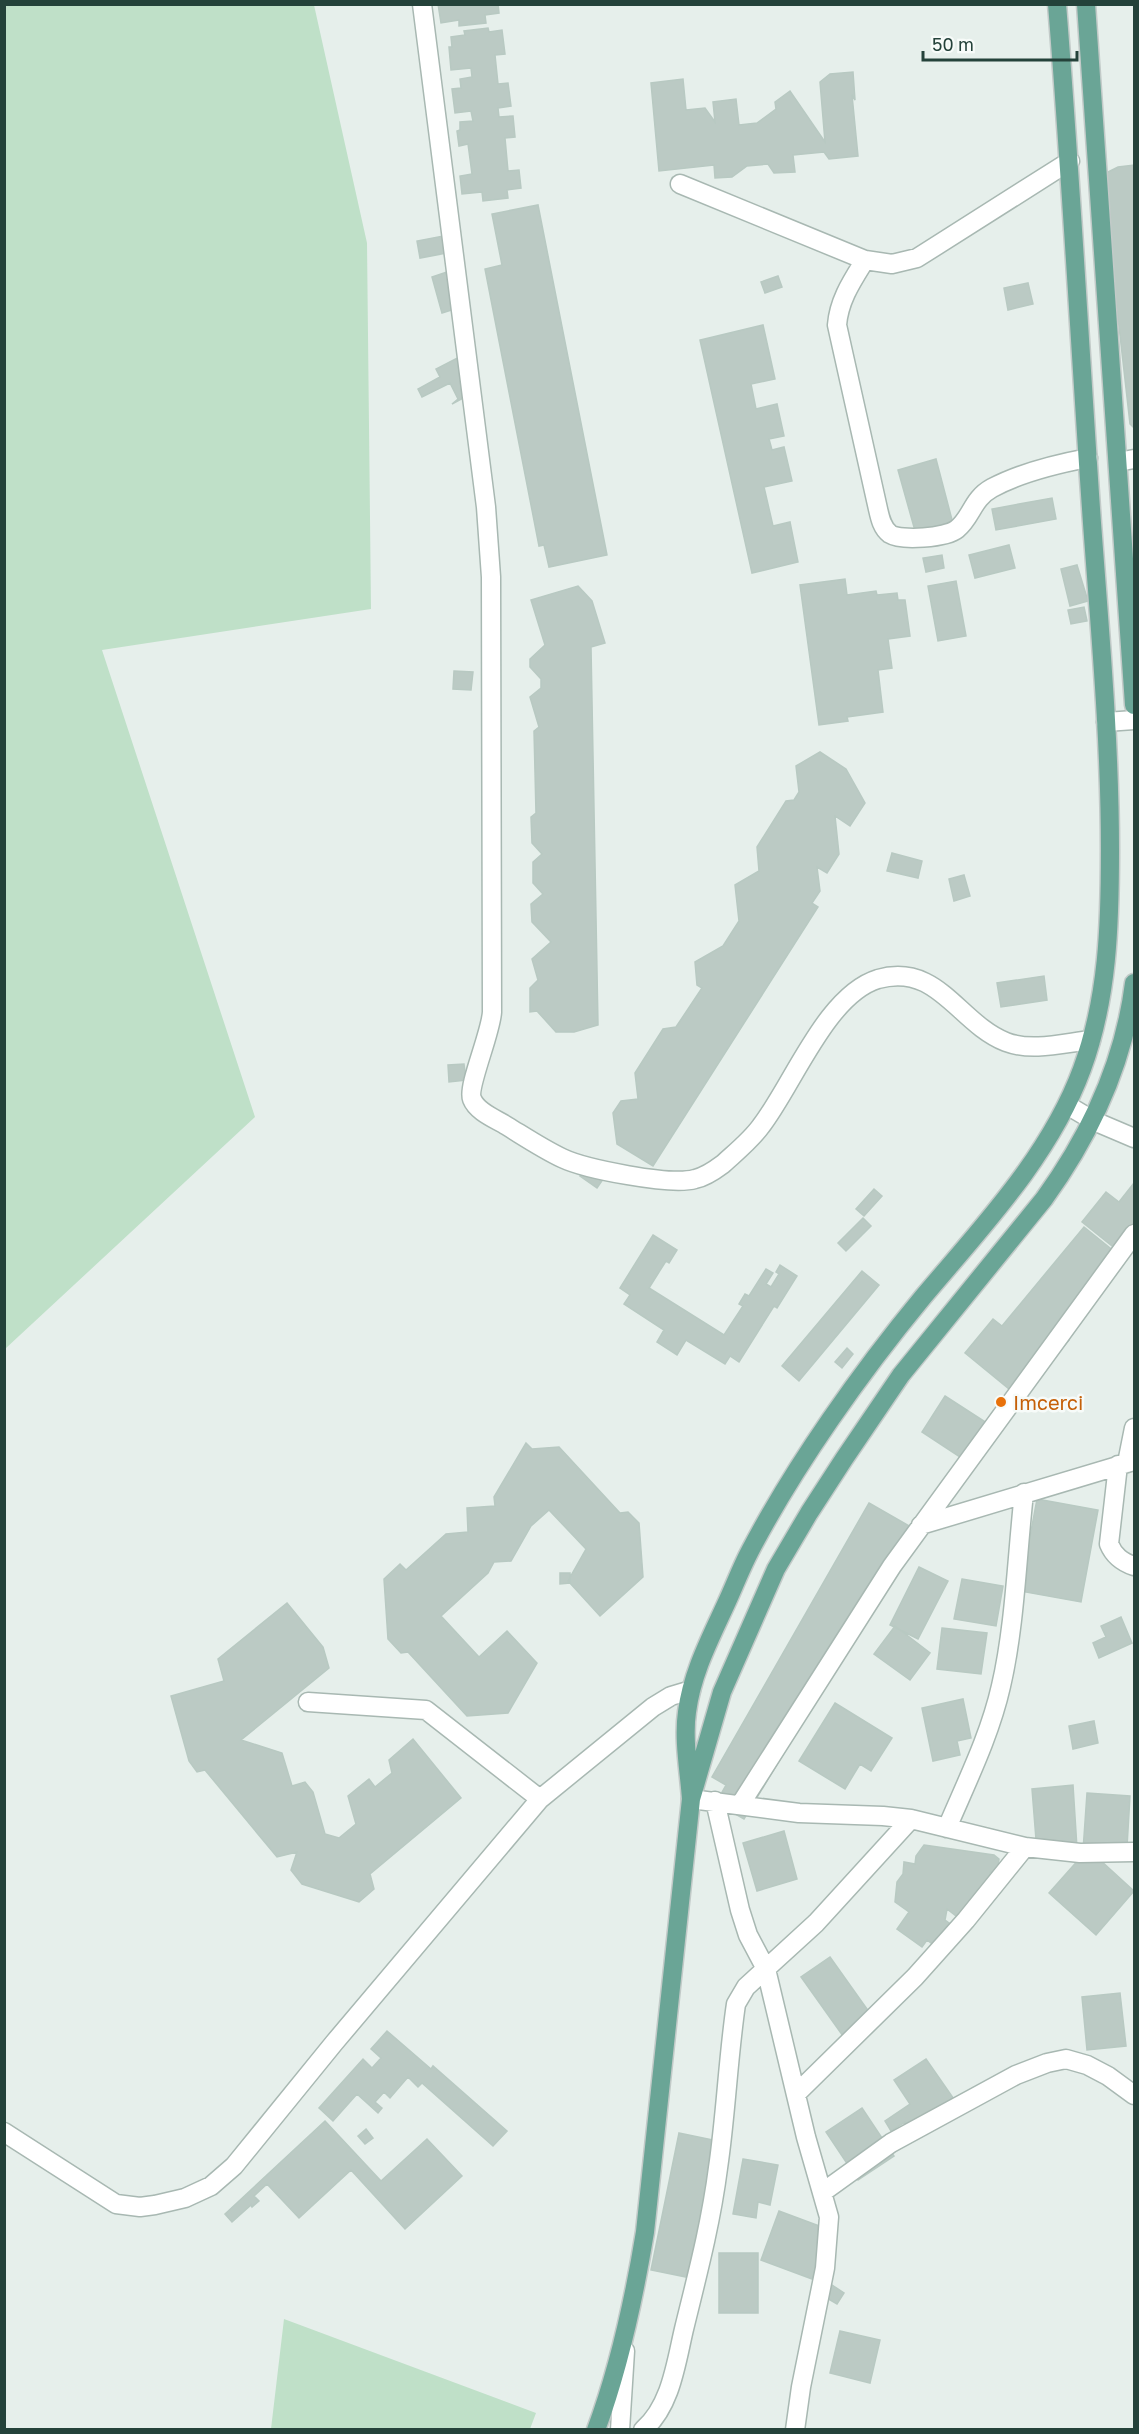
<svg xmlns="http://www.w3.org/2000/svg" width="1139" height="2434" font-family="'Golos Text',sans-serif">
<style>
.green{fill:#bfe0c8}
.building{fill:#bbcac4;stroke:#b8c9c2;stroke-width:1.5}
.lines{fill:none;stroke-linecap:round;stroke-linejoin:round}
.minor-casing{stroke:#a8b8b2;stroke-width:21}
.major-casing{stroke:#c2cac8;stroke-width:21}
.minor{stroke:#fff;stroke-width:18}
.major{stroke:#6aa596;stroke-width:18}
.food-dot{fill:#e8710a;stroke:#f7fbf9;stroke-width:2}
.labels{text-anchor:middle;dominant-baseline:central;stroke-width:5;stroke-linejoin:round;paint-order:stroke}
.food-label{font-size:20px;fill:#c56008;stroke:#f7fbf9;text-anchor:start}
</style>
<rect width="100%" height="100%" fill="#e6efeb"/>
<path class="green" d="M5,4L314,5L367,243L371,609L102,650L255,1117L5,1349Z
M284,2319L536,2413L530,2429H271Z"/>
<path class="building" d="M438,4H498L499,13L485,15L486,23L459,26V20L441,23Z
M488,28L489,32L502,30L505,54L495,55L498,84L508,83L511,106L498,108L499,117L513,116L515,137L505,138L508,171L519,170L521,188L507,190L508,198L483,201L482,192L462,194L460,176L472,174L468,144L459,146L457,131L460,130V122L473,121L471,111L455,113L452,89L461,88L460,79L472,77L471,68L451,70L449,47H452L451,37L465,35L464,31Z
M853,72L855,100L852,95L858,156L829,159L824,152L793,155L795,172L774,173L768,164L747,166L732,177L715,178L714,165L659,171L651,83L683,79L686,110L705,108L715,122L713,102L736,99L739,125L757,123L776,109L775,102L790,91L825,142L820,82L830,74Z
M1134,165V428L1130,424L1102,175L1118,167Z
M538,205L607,555L549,567L544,545L539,546L485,269L502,265L492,214Z
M443,236L447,253L420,258L417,241Z
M450,271L461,307L442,313L432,277Z
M778,276L782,287L765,293L761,282Z
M1028,283L1033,304L1008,310L1004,288Z
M763,325L775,379L751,384L756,409L777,404L784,436L769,439L772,450L784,447L792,481L764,487L773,526L790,522L798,562L752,573L700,340Z
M469,352L468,365L480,389L452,404L458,399L450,383L422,397L418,389L440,377L436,369Z
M936,459L956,535L919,545L898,470Z
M1052,498L1056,519L996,530L992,509Z
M1009,545L1015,568L975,578L969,555Z
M942,555L944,568L926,572L923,558Z
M1077,565L1088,601L1070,606L1061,569Z
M845,579L847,595L876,591L877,595L897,593L898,600H905L910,636L888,639L892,668L878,670L883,712L847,717L848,721L819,725L800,585Z
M956,581L966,636L938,641L928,586Z
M578,586L592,601L605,643L591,647L598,1025L574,1032H556L537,1011L530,1012V988L538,980L532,959L551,942L532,922L531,904L543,894L533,883V862L542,854L532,843L531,817L536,813L534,731L539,727L530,697L541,688V679L530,667V659L545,645L531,600Z
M1084,607L1087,621L1071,624L1068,610Z
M454,671L473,672L471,690L453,689Z
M820,752L846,769L865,803L850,826L835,816L839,854L827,873L817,867L820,891L812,903L818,907L653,1166L617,1144L613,1113L621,1101L638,1099L635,1073L663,1029L676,1027L702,988L697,985L695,962L723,946L739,921L735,885L759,871L757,847L786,801L794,800L799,792L796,766Z
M892,853L922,861L918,878L887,871Z
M964,875L970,896L954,901L949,879Z
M1044,976L1047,1000L1001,1007L997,983Z
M464,1064L466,1080L449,1082L448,1065Z
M588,1163L606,1175L597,1188L580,1176Z
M1134,1183V1228L1117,1250L1082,1222L1106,1192L1119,1202Z
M874,1189L882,1196L864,1216L856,1209Z
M863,1218L871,1226L846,1251L838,1243Z
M1084,1227L1125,1260L1064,1335L1069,1340L1043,1371L1014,1393L965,1353L993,1319L1002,1326Z
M653,1235L677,1250L669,1263L666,1261L649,1288L724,1335L743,1306L739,1304L745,1294L749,1296L766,1269L773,1273L766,1284L771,1287L779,1274L776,1272L780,1265L797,1276L777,1308L774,1306L739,1362L730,1356L725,1364L686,1340L677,1355L657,1342L664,1330L624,1304L630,1295L620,1288Z
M862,1271L879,1285L799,1381L782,1366Z
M847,1348L853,1354L842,1368L835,1362Z
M945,1396L990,1425L966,1461L922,1432Z
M526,1443L532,1449L559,1447L620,1513L628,1512L639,1523L643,1577L600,1616L568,1581L586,1549L549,1510L531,1526L511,1561L494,1562L488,1573L441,1616L479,1657L507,1631L537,1663L508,1713L467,1716L408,1652L401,1653L388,1639L384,1579L400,1564L406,1570L446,1534L468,1532L467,1508L495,1506L494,1497Z
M1037,1499L1098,1510L1081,1602L1020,1591Z
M869,1503L918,1531L744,1819L716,1803L726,1785L712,1777Z
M919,1567L948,1581L918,1639L890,1625Z
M560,1573H570V1583L560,1584Z
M962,1579L1003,1586L996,1626L954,1619Z
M287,1603L323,1647L329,1668L241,1740L282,1753L292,1786L305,1782L313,1792L325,1834L339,1838L356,1824L348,1796L369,1779L375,1787L392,1773L389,1760L413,1739L461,1798L370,1874L374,1889L359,1902L302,1884L291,1870L297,1852L277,1857L205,1770L197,1772L189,1761L171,1696L224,1681L218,1659Z
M1121,1617L1132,1643L1099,1658L1093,1643L1106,1637L1101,1626Z
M895,1626L930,1653L910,1680L874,1654Z
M942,1628L987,1633L981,1674L937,1669Z
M963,1699L971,1738L957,1741L960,1755L933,1761L922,1708Z
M835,1703L892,1738L871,1771L860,1764L845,1789L799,1761Z
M1094,1721L1098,1743L1073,1749L1069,1726Z
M1073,1785L1077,1848L1037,1852L1032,1789Z
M1087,1793L1130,1796L1127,1847L1083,1851Z
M784,1831L797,1879L757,1891L743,1843Z
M924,1845L994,1855L999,1859L997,1873L990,1872L988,1891L965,1923L947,1909L945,1920L956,1928L940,1950L927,1940L922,1947L897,1929L909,1912L895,1902L897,1882L903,1874L904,1862L915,1864L916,1856Z
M1088,1849L1134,1891L1096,1935L1049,1893Z
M830,1957L872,2016L843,2036L801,1977Z
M1120,1993L1126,2046L1087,2050L1082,1997Z
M387,2031L431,2069L433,2066L507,2131L493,2146L422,2083L418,2087L408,2077L390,2098L384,2092L375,2102L382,2108L378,2113L357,2094L333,2121L319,2108L363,2059L372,2068L381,2058L371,2049Z
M926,2059L958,2105L909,2128L905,2122L891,2131L885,2121L910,2104L894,2080Z
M862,2108L894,2156L858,2180L826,2132Z
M325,2121L381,2181L427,2139L462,2176L405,2229L351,2170L299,2218L267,2184L254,2196L259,2201L252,2207L251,2205L232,2222L225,2214Z
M366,2129L373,2138L365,2144L358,2136Z
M679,2133L718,2141L691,2278L651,2270Z
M743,2159L778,2165L770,2205L758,2202L756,2218L733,2214Z
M779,2211L830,2230L812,2279L761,2260Z
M719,2253H758V2313H719Z
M826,2281L844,2293L837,2304L818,2293Z
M840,2331L880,2340L870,2383L830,2373Z"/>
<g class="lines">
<g class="minor-casing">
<path id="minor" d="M422,4L486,507L491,577L492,1012C491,1033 467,1087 472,1099C477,1112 496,1119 507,1126C525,1137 543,1149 562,1158C585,1169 671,1186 695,1179C705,1177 715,1170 723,1164C736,1152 751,1140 761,1126C793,1085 826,995 878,979C938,962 958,1023 1006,1042C1032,1052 1064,1043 1091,1040
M680,184L865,260L892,264L917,258L1070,161
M865,260C852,281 839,300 837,325L878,509C880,518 882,528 890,534C901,541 946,538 957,529C972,517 972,499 992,488C1022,472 1056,464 1088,458
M1118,462L1134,459
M1106,722L1134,720
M1067,1105L1094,1121L1134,1138
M1127,1463L1134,1428
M1118,1465L1109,1544C1114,1556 1122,1562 1134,1566
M921,1525L1134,1461
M308,1702L426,1710L540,1799L653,1707L671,1696L691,1690
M691,1799L799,1813L883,1816L911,1819L1025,1847L1080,1853L1134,1852
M715,1801L740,1910L748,1935L766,1969L806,2137L829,2217L825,2268L801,2387L795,2430
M740,1805L892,1566L1134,1234
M947,1828C967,1781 990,1735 1001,1686C1015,1626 1017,1555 1024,1493
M796,2094L915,1977L966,1920L1025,1847
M4,2132L116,2204L140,2207L155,2205L185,2198L211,2186L234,2166L334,2043L540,1799
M823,2192L891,2143L1016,2075L1047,2063L1066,2059L1087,2065L1108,2076L1134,2095
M620,2430L625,2351
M643,2430C671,2406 676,2363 684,2329C697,2276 711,2223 718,2168C726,2114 728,2058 736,2004L746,1987L816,1923L911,1819"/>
</g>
<g class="major-casing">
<path id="major" d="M1086,4L1134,705
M691,1799C689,1771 683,1739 687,1712C692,1673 710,1639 726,1604C734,1587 741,1568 750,1551C795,1465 861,1372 923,1297C982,1227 1050,1156 1082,1069C1108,998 1110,925 1110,850C1110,741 1100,632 1092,523C1080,351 1071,177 1057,4
M596,2430C620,2365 634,2299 645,2232L691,1799L722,1692L776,1569L809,1513L844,1459L901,1375L1044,1199C1091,1134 1124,1063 1134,983"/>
</g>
<use href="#minor" class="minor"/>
<use href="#major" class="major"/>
</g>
<circle class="food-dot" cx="1001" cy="1402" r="6"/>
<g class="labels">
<g class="food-label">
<text x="1013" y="1402">Imcerci</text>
</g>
</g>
<rect width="1139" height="2434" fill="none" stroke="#24423a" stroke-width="12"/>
<path d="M923 51v9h154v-9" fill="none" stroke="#24423a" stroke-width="3"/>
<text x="932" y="51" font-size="18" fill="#24423a" stroke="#f7fbf9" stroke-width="4.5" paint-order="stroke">50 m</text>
</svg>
